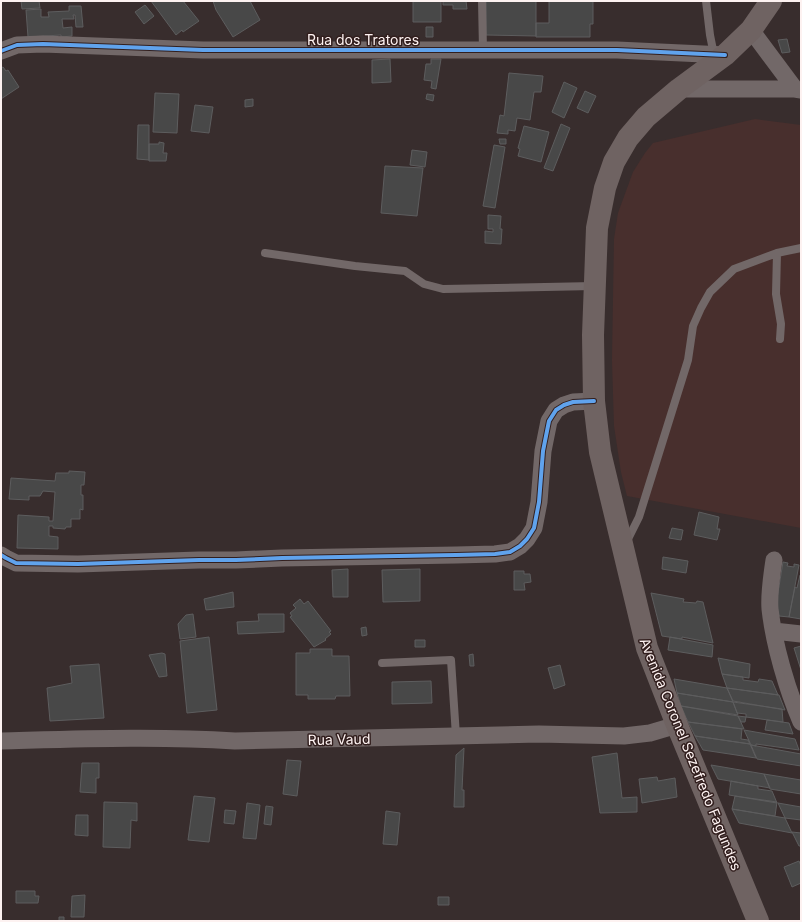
<svg xmlns="http://www.w3.org/2000/svg" width="802" height="922" font-family="Inter,sans-serif">
<style>
.built{fill:#482f2d}
.building{fill:#484848;stroke:#5d5d5e}
.lines{fill:none;stroke-linecap:round;stroke-linejoin:round}
.service{stroke:#726868;stroke-width:8}
.minor{stroke:#726868;stroke-width:17}
.secondary{stroke:#6f6362;stroke-width:22}
.cycleway-casing{stroke:#321f1e;stroke-width:6}
.cycleway{stroke:#60a3ed;stroke-width:4}
.labels{text-anchor:middle;dominant-baseline:central;stroke-width:3;stroke-linejoin:round;paint-order:stroke}
.street-label{font-size:14px;fill:#fdf2f1;stroke:#321f1e}
</style>
<rect width="100%" height="100%" fill="#382d2d"/>
<path class="built" d="M755,119L801,125V528L627,496L621,472L614,426L612,360L614,239L618,213L633,172L645,153L653,143Z"/>
<path class="building" d="M21,1H39L40,8L22,9Z
M151,1H183L199,21L183,32L182,30L176,35Z
M213,1H250L260,20L233,37L216,10Z
M413,1H441V22H413Z
M443,1H466L467,9H453V5H443Z
M486,1H536V36L486,35Z
M549,1H593V24H590V37H536V23H549Z
M145,5L154,16L144,24L135,12Z
M69,6H81L83,27H76L75,15H73L74,19H62L63,28L72,27V36L61,37V35L28,37L26,10L41,9V17H49L48,12L69,11Z
M426,27H433V37H426Z
M787,39L790,52L782,53L778,40Z
M390,59L391,82L372,83V60Z
M431,59H441L436,89L431,88L432,81L424,80L426,64H431Z
M3,67L6,71L8,70L19,87L1,99V68Z
M509,73L543,76L541,92H534L530,120L517,118L515,131L508,130V134L497,133L500,115L504,116Z
M564,82L577,88L564,118L552,112Z
M585,91L596,96L588,113L577,108Z
M155,93L179,94L177,133L153,132Z
M427,94L434,95L433,101L426,99Z
M253,99V106L245,107V100Z
M195,105L213,107L209,133L191,131Z
M561,124L570,128L553,171L544,168Z
M138,125H149V160L137,159Z
M524,126L549,132L541,162L518,156L520,149L518,148Z
M499,139H506V144H500Z
M159,142L164,143L163,153H167L166,161H149V144H159Z
M494,145L505,147L495,208L483,206Z
M412,150L427,152L425,167L410,165Z
M385,166L423,168L417,216L381,213Z
M488,215L501,216L500,229H502L501,244L485,243V231L493,232V229H488Z
M69,471L85,472L84,485H81V495H83V510L80,509V519H71V527H66L65,529L53,528V526H49V536L58,537V549L17,548L18,515L49,517V521H53L55,492L43,491L40,496H29V500L9,499L11,478L55,481L56,473H69Z
M699,512L719,517L717,529H720L717,540L694,535Z
M672,528L683,530L681,540L669,538Z
M663,557L688,561L686,573L662,569Z
M783,562L788,563L787,566L794,567V564L799,565L789,617L779,616L776,605Z
M348,569V597H333L332,570Z
M420,569V601L383,602L382,570Z
M514,571H524V574H530L531,582L524,583L525,590H514Z
M800,575H801V619L789,617L795,587L797,588Z
M233,592L234,607L206,610L204,599Z
M651,593L684,599L683,602L696,603L697,601L703,602L713,643L682,637V639L662,636Z
M300,599L304,604L308,601L331,631L329,632L331,634L325,639L326,640L314,647L290,617L292,616L290,613L296,608L293,605Z
M193,614L196,637L180,639L178,624L186,615Z
M258,614H284V632L238,634L237,622L259,621Z
M366,627L367,635L362,636L361,628Z
M209,637L217,710L187,713L180,641Z
M670,637L713,645L712,657L668,650Z
M415,640H425V647H415Z
M801,646V670L794,648Z
M310,649H332V656H349L350,696H336L335,699H308V695H296V653H310Z
M162,653L165,654L167,676L159,677L149,655Z
M473,654L474,666H470L469,655Z
M718,658L750,664L749,678L722,674Z
M99,664L104,718L50,721L47,688L72,683L70,666Z
M560,665L565,685L554,689L548,668Z
M722,674L743,677V680L758,682L759,679L772,681L778,695L727,688Z
M674,679L727,688L733,702L677,693Z
M431,681L432,703L392,704V682Z
M727,688L779,695L785,710L733,701Z
M677,693L733,702L738,715L681,706Z
M733,702L782,709L783,722L746,717V714L737,713Z
M681,706L738,716L744,729L688,722Z
M738,716L746,717L745,722H741Z
M767,720L789,723L793,734L765,730Z
M688,722L742,729L741,739L748,740L750,744L695,736Z
M744,730L795,739L799,750L756,744V746L751,745Z
M695,736L750,744L756,758L703,750Z
M751,745L801,754V766L757,759Z
M464,748L462,790H464V807H454L456,755Z
M617,753L622,798L637,797V812L600,813L592,757Z
M287,760L301,761L297,796L283,794Z
M82,763H99V778H96V793L80,792Z
M711,765L764,774L770,788L718,779Z
M764,774L801,780V794L770,789Z
M657,777L658,781L675,778L677,797L642,803L639,779Z
M731,781L758,786V789L772,791L777,803L729,795Z
M194,796L215,798L209,842L188,840Z
M735,796L777,802L775,816L732,809Z
M104,802L137,803V821L131,820L130,848L103,847Z
M247,803L260,805L256,839L243,838Z
M778,803L801,807V820L785,818Z
M266,806L273,807L271,825L264,824Z
M732,809L785,818L792,833L739,823Z
M225,810L236,811L234,824L224,823Z
M386,811L400,813L397,845L383,844Z
M76,815H88V836L75,835Z
M792,832L801,833V846H799Z
M799,861L801,866V883L792,887L784,867Z
M16,891H35V896H39L38,903H16Z
M85,895L84,917H71L72,896Z
M438,897H449V905H438Z
M59,917H64V921H54H59Z"/>
<g class="lines">
<path class="service" d="M482,1L483,50
M706,1L710,35L714,55
M265,253L355,266L405,271L424,284L443,289L594,286
M777,253L776,294L781,324L780,339
M626,543L639,517L688,360L693,326L701,308L710,292L734,269L777,253L801,248
M382,663L451,660L456,736"/>
<path class="minor" d="M751,30L795,89
M1,51L17,45L43,44L203,50H617L725,55
M679,89H795L801,90
M1,555L6,558L16,563L78,564L199,560H236L282,558L456,555L495,554L510,552L520,546L527,539L534,528L539,502L543,451L549,421L556,410L564,405L573,402L594,401
M774,560C772,573 769,597 770,609C774,645 787,689 801,722
M774,631L801,634
M1,741C79,739 157,736 235,741L539,734L624,736L650,733L677,725"/>
<path class="secondary" d="M758,921L677,725L647,648L600,452L594,401L593,335L597,228L605,188L614,162L628,138L646,117L679,89L725,55L751,30L771,1"/>
<g class="cycleway-casing">
<path id="cycleway" d="M1,51L17,45L43,44L203,50H617L725,55
M1,555L6,558L16,563L78,564L199,560H236L282,558L456,555L495,554L510,552L520,546L527,539L534,528L539,502L543,451L549,421L556,410L564,405L573,402L594,401"/>
</g>
<use href="#cycleway" class="cycleway"/>
</g>
<g class="labels">
<g class="street-label">
<text x="363" y="39">Rua dos Tratores</text>
<text transform="translate(339 739) rotate(-1)">Rua Vaud</text>
<text transform="translate(691 754) rotate(68)">Avenida Coronel Sezefredo Fagundes</text>
</g>
</g>
<rect width="802" height="922" fill="none" stroke="#fdf2f1" stroke-width="4"/>
</svg>
